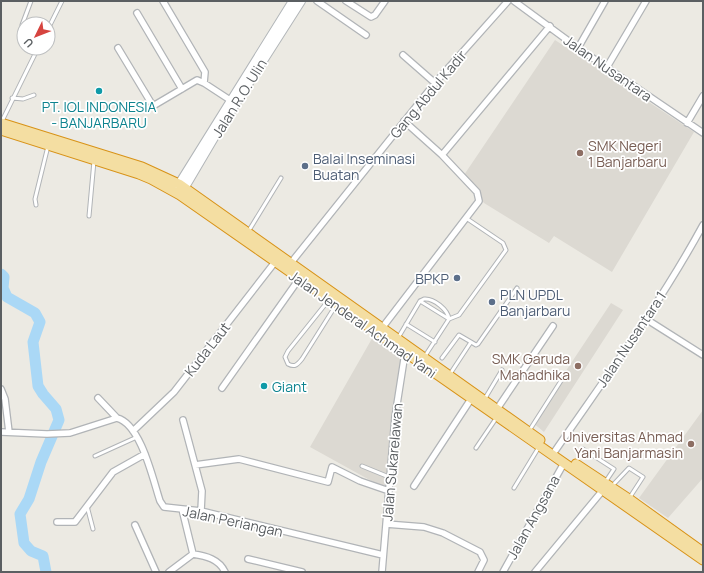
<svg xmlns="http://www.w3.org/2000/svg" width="704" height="573" font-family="Manrope,sans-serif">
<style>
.education{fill:#dcd9d2}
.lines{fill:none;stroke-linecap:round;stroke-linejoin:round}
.river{stroke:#aad8f6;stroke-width:11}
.service-casing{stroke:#b1b4b7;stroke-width:5}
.minor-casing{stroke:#b1b4b7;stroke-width:8}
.secondary-casing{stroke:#b2b6b9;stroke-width:10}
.trunk-casing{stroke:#d89318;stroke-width:11}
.service{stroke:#fff;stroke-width:3}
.minor{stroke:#fff;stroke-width:5.5}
.secondary{stroke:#fff;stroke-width:8}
.trunk{stroke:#f4dea2;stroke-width:9}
.culture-dot{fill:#0f9aa8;stroke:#fff;stroke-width:1.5}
.education-dot{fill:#8d6e63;stroke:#fff;stroke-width:1.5}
.service-dot{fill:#5c6f8a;stroke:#fff;stroke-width:1.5}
.labels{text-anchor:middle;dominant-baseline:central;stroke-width:3.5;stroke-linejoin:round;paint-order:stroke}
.street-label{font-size:14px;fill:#5b5f62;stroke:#fff}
.culture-label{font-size:14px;fill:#0d838f;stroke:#fff}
.education-label{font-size:14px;fill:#785e54;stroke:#fff;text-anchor:end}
.service-label{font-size:14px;fill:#4e5e75;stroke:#fff;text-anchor:start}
</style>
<rect width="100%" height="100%" fill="#eceae3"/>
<path class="education" d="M555,40L694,132L612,272L554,236L549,243L484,203L464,175Z
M611,303L623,310L544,432L532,422Z
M374,335L402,357L394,405L386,489L310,447Z
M703,410V478L668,518L639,498Z"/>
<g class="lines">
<path class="river" d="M1,274L4,277L3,288L7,297L35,313L40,322L33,342L38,386L43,394L56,409L59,420L41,462L29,499L20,514L24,543L31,551L43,556L46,572"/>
<g class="service-casing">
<path id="service" d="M24,27L22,25L31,1
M48,29L62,1
M12,98L23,99L34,95
M2,121L38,48
M36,205L35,199L48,146
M89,216L94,161
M248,232L281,178
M328,301L288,351L285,357L288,364C295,368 298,364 302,359L336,305
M420,301L424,299C434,298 448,310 449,319L459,315L506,250L503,243L466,218
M406,324L435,342
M398,338L420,301L449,319L425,356
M442,358L459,335L471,342
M450,374L471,342L476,345L478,344L517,288
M484,400L502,370
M529,431L566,373
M476,448L497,417
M583,449L614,469L606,481
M95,456L137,437
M362,466L389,477
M611,487L629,468L643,477L630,497
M514,488L539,447
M87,506L93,529"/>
</g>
<g class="minor-casing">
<path id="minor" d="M163,1L205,72L204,83
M317,1L366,35
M346,1L371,17L375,15L385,1
M514,1L578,48L703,133
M137,13L182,89
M118,48L153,106L197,80L204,83L230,100
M578,48L605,1
M403,55L435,83
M607,67L646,1
M404,121L442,155
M687,123L703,96
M290,264L435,83L508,1
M646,319L703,355
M382,328L479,201L477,192L442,155L550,26
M222,388L299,279
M1,389L5,399L9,432
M98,398L117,418
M497,409L553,326
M183,420L202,491L201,511
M133,431L174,392L275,262
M1,432L47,434L70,433L117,418C141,424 153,480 160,501L164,507L201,511L383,555
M555,451C606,377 660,304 703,225
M195,465L239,459L328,482L332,467L360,481L389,491
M414,486L471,399
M182,509L193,554C206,556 219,559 225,572
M57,522H75L113,472L145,454
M386,524L424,527L443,533L480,552L484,560L478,572
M135,525L156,572
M248,559L302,572
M169,572L193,554
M382,572L395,417L405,353
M503,572L564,463
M535,572L603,490"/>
</g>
<g class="secondary-casing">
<path id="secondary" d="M176,189L293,1
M182,192L215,136L301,1"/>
</g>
<g class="trunk-casing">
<path id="trunk" d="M1,123L142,167L179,184L540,440
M1,130L139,174L151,179L180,195L703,560
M576,464L629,499L703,552"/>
</g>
<use href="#service" class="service"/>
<use href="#minor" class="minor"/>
<use href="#secondary" class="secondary"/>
<use href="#trunk" class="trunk"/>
</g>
<g class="culture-dot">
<circle cx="99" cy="91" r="4"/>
<circle cx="264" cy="386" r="4"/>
</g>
<g class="education-dot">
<circle cx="580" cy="153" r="4"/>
<circle cx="578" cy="366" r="4"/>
<circle cx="691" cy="444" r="4"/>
</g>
<g class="service-dot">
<circle cx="305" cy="166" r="4"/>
<circle cx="457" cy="278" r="4"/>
<circle cx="492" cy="302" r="4"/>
</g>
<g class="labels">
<g class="street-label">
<text transform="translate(608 68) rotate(35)">Jalan Nusantara</text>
<text transform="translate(428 94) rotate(-50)">Gang Abdul Kadir</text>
<text transform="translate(239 98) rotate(-58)">Jalan R.O. Ulin</text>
<text transform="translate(363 324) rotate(35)">Jalan Jenderal Achmad Yani</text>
<text transform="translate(631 339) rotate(-56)">Jalan Nusantara 1</text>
<text transform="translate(207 349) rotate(-52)">Kuda Laut</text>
<text transform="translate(392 462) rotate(-85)">Jalan Sukarelawan</text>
<text transform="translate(533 517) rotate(-61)">Jalan Angsana</text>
<text transform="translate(233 521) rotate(12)">Jalan Periangan</text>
</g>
<g class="culture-label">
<text x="99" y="106">PT. IOL INDONESIA<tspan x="99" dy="16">- BANJARBARU</tspan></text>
<text x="272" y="386" text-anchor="start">Giant</text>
</g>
<g class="education-label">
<text x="588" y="145" text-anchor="start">SMK Negeri<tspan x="588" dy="16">1 Banjarbaru</tspan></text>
<text x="570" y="358">SMK Garuda<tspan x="570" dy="16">Mahadhika</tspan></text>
<text x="683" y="436">Universitas Ahmad<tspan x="683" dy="16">Yani Banjarmasin</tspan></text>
</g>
<g class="service-label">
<text x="313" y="158">Balai Inseminasi<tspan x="313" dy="16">Buatan</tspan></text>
<text x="449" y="278" text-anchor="end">BPKP</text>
<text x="500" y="294">PLN UPDL<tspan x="500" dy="16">Banjarbaru</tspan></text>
</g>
</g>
<rect width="704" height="573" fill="none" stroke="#5b5f62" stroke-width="4"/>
<g transform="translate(36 36) rotate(227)"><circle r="19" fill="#ffffff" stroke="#bdbfc0"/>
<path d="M0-3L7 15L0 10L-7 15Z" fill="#d6443f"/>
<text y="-6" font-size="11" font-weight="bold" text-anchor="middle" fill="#5b5f62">U</text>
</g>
</svg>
